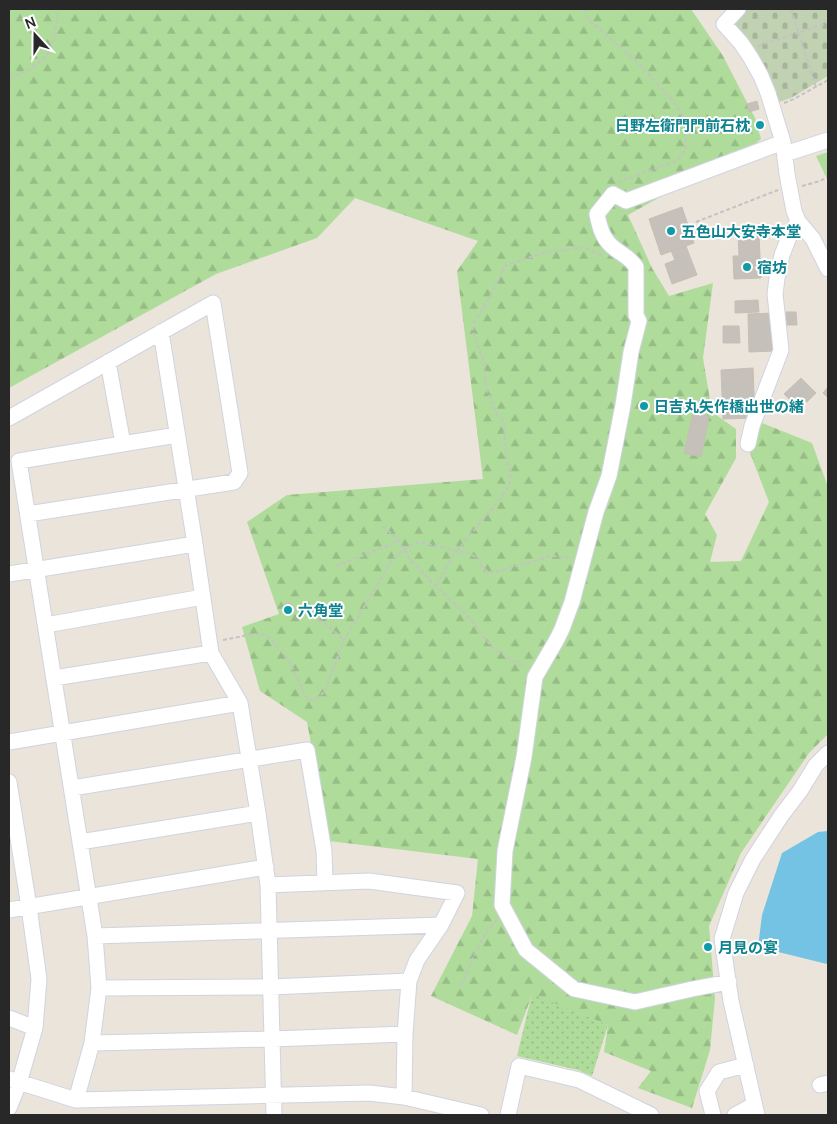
<svg xmlns="http://www.w3.org/2000/svg" width="837" height="1124" font-family="Manrope,'Noto Sans JP',sans-serif">
<style>
.forest{fill:url(#forest-firs)}
.cemetery{fill:url(#cemetery-stones)}
.park{fill:url(#park-dots)}
.water{fill:#75c3e4}
.building{fill:#c5c0ba;stroke:#c5bfb5}
.lines{fill:none;stroke-linecap:round;stroke-linejoin:round}
.minor-casing{stroke:#d0d3e0;stroke-width:17}
.path{stroke:#c3c3c3;stroke-width:2;stroke-dasharray:4 2.5;stroke-linecap:butt}
.minor{stroke:#fff;stroke-width:15}
.culture-dot{fill:#0f9aa8;stroke:#fff;stroke-width:2}
.labels{text-anchor:middle;dominant-baseline:central;stroke-width:4;stroke-linejoin:round;paint-order:stroke}
.culture-label{font-size:15px;font-weight:bold;fill:#0d838f;stroke:#fff;text-anchor:start}
</style>
<defs>
<pattern id="forest-firs" width="22" height="20" patternUnits="userSpaceOnUse" patternTransform="scale(1.25)"><rect width="22" height="20" fill="#afdc9b"/><path d="M5 1l3.5 6h-7zM16 11l3.5 6h-7z" fill="#97bd86"/></pattern>
<pattern id="cemetery-stones" width="16" height="16" patternUnits="userSpaceOnUse" patternTransform="scale(1.25)"><rect width="16" height="16" fill="#c1d2b3"/><path d="M2 7V4a2 2 0 0 1 4 0v3zM10 15v-3a2 2 0 0 1 4 0v3z" fill="#a6b49a"/></pattern>
<pattern id="park-dots" width="8" height="8" patternUnits="userSpaceOnUse" patternTransform="scale(1.25)"><rect width="8" height="8" fill="#afdc9b"/><path d="M2 2h.1M6 6h.1" fill="none" stroke="#97bd86" stroke-width="1.8" stroke-linecap="round"/></pattern>
</defs>
<rect width="100%" height="100%" fill="#eae4db"/>
<path class="forest" d="M9,9H691L723,56L755,118L761,139L746,151L703,173L628,215L652,268L669,296L713,283L703,358L712,412L736,429V458L705,514L717,535L710,562L741,561L769,502L750,453L757,421L812,443L828,487V734L809,753L741,853L709,926L715,998L710,1050L692,1108L638,1088L651,1071L604,1052L608,1025L532,995L517,1035L431,996L472,916L478,859L329,841L307,722L260,691L242,627L279,614L247,522L287,495L483,479L457,271L478,241L355,198L317,238L216,274L9,388Z
M828,152V181L816,156Z"/>
<path class="cemetery" d="M733,9H828V76L791,98L776,103L727,20Z"/>
<path class="park" d="M532,994L608,1025L592,1076L578,1070L517,1056Z"/>
<path class="water" d="M828,831V963L827,964L758,947L762,915L782,853L818,832Z"/>
<path class="building" d="M757,101L759,109L749,112L747,104Z
M682,207L694,243L661,255L649,219Z
M759,235L761,278L734,279L733,256H739L738,236Z
M686,246L697,275L672,284L665,264L675,260L671,251Z
M758,300L759,312L735,313V301Z
M786,312H796L797,325H787Z
M773,313L774,351L749,352L748,314Z
M723,326H739L740,343H723Z
M753,368L755,418L723,419L721,370Z
M801,378L816,393L807,402L802,398L795,405L784,394Z
M828,387V398L823,393Z
M693,413L709,416L701,457L684,453Z
M286,603H291L293,608L291,612L286,613L283,608Z"/>
<g class="lines">
<g class="minor-casing">
<path id="minor" d="M738,9L724,24L741,43L751,58L761,76L768,93L783,142L787,174L794,211L798,221L813,239L828,269
M785,154L828,140
M161,332L195,544L211,653L240,703L258,813L268,885L274,1115
M108,362L123,444
M9,418L213,303L240,473L234,482L28,514
M748,444L752,426L781,350L775,294L777,278L782,255L789,237L798,221
M9,574L195,544
M46,625L203,597
M54,678L211,653
M9,742L240,703
M9,782L29,907L39,979L35,1028L19,1083L9,1108
M72,788L307,750L324,851L325,883
M80,842L258,813
M268,885L369,881L457,893L441,925L417,960L409,981L405,1034L404,1097
M9,910L266,867
M95,936L441,925
M729,982L692,989L635,1002L574,989L526,950L502,905L505,851L524,757L535,677L556,641L562,629L572,602L596,512L609,476L623,405L631,352L639,321L636,315V267C631,259 625,256 618,251C604,242 600,230 597,214L613,194L626,201L783,142
M99,988L271,987L409,981
M9,1018L35,1028
M92,1043L272,1039L405,1034
M9,1079L76,1100L369,1093L404,1097L481,1115
M820,1085L828,1083
M76,1100L92,1043L99,988L95,936L19,461L177,435
M508,1115L519,1066L579,1080L651,1115
M713,1115L707,1091L719,1072L746,1065
M735,1115L748,1108L755,1107
M757,1115L731,1001L722,939L736,893L753,859L781,816L800,791L816,765L828,753"/>
</g>
<path class="path" d="M585,9L586,14L590,21L636,61L676,104L683,117L686,140L685,150L677,161L618,182
M791,9L816,87
M758,46L828,23
M9,79C21,73 42,64 49,52C54,45 57,18 59,9
M784,103L794,99L828,80
M802,186L820,181L828,177
M696,222L778,190
M383,526L399,541L410,560L436,586L465,613L493,648L525,668
M457,551L504,494L509,486L510,481V472L506,457L504,422L497,415L486,388L484,361L475,340L473,331L474,322L484,307L506,265L540,254L581,247L604,256
M336,566L397,542V540
M436,586L456,551
M295,609L308,615L326,624L344,640
M223,640L254,634L267,635L289,660L304,693L309,700L317,699L325,691L344,640L394,557L415,543H423L467,553L476,557L479,560L481,566L488,572H495L551,556L571,557
M461,985C472,963 479,937 497,920"/>
<use href="#minor" class="minor"/>
</g>
<g class="culture-dot">
<circle cx="760" cy="125" r="5"/>
<circle cx="671" cy="231" r="5"/>
<circle cx="747" cy="267" r="5"/>
<circle cx="644" cy="406" r="5"/>
<circle cx="288" cy="610" r="5"/>
<circle cx="708" cy="947" r="5"/>
</g>
<g class="labels">
<g class="culture-label">
<text x="750" y="125" text-anchor="end">日野左衛門門前石枕</text>
<text x="681" y="231">五色山大安寺本堂</text>
<text x="757" y="267">宿坊</text>
<text x="654" y="406">日吉丸矢作橋出世の緒</text>
<text x="298" y="610">六角堂</text>
<text x="718" y="947">月見の宴</text>
</g>
</g>
<rect width="837" height="1124" fill="none" stroke="#282828" stroke-width="20"/>
<g transform="translate(35 35) rotate(339)" stroke="#ffffff" stroke-width="4" paint-order="stroke">
<path d="M0-4L9 19L0 12L-9 19Z" fill="#282828"/>
<text y="-8" font-size="14" font-weight="bold" text-anchor="middle" fill="#282828">N</text>
</g>
</svg>
